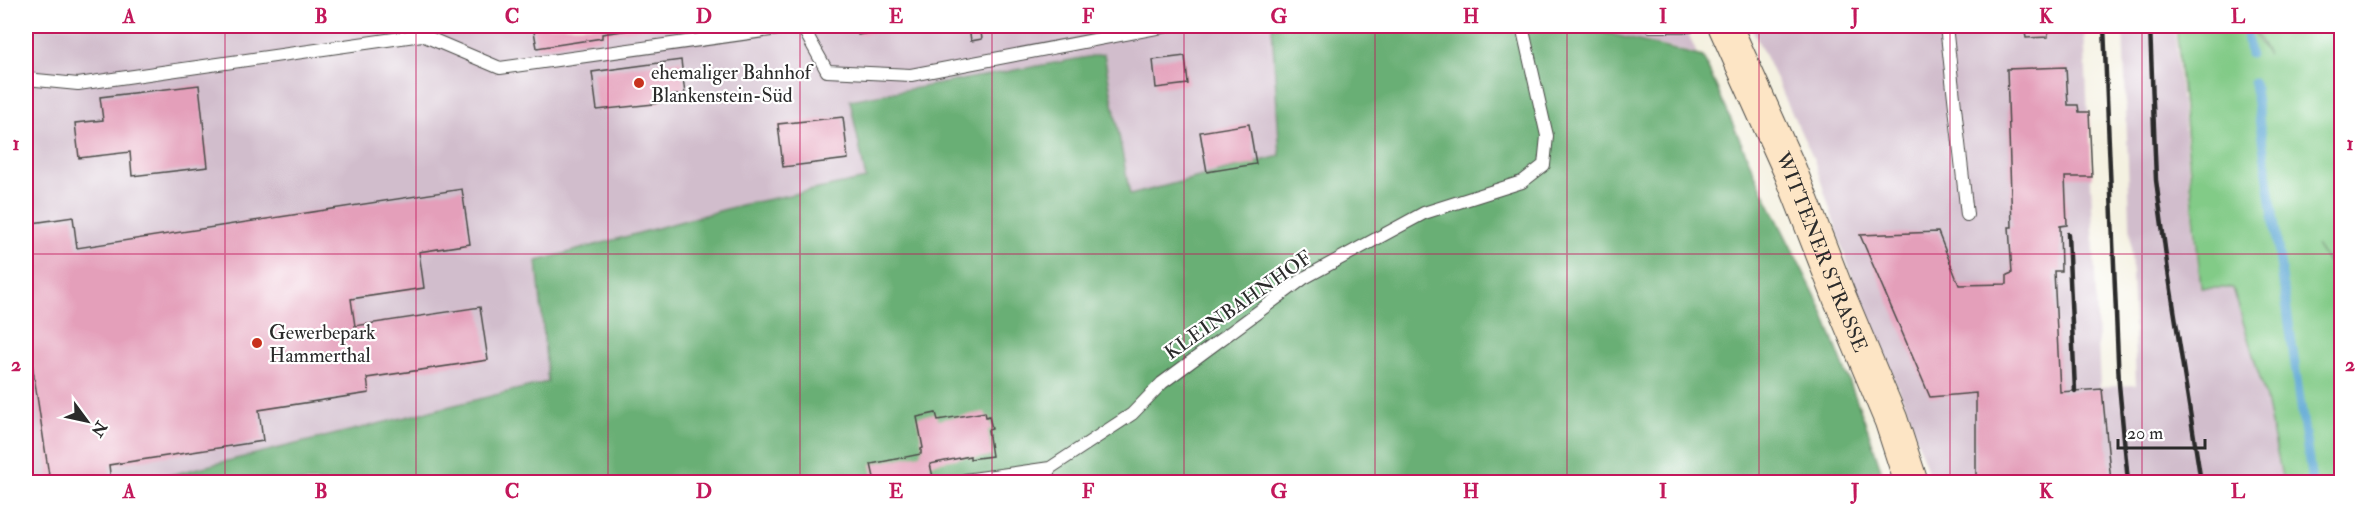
<svg xmlns="http://www.w3.org/2000/svg" width="2367" height="508" font-family="'IM FELL Double Pica',serif">
<style>
.industrial{fill:#d1bdcc}
.green{fill:#82cb87;stroke:#567b59;stroke-width:1.5}
.forest{fill:#69af74;stroke:#4a6d50;stroke-width:1.5}
.lines{fill:none;stroke-linecap:round;stroke-linejoin:round}
.stream{stroke:#5aa6d3;stroke-width:9}
.building{fill:#e49fba}
.service-casing{stroke:#494946;stroke-width:14}
.secondary-casing{stroke:#494946;stroke-width:35}
.service{stroke:#fff;stroke-width:12}
.secondary{stroke:#fde5c5;stroke-width:33}
.rail{stroke:#2b2b2b;stroke-width:4.5}
.grid{fill:none;stroke:#c2185b;stroke-width:1.5;stroke-opacity:0.55}
.poi-dot{fill:#c8321e;stroke:#fff;stroke-width:2}
.labels{text-anchor:middle;dominant-baseline:central;stroke-width:4.5;stroke-linejoin:round;paint-order:stroke}
.poi-label{font-size:20px;fill:#2b2b2b;stroke:#fff;text-anchor:start}
.street-label{font-size:20px;fill:#2b2b2b;stroke:#fff}
.neatline{fill:none;stroke:#c2185b;stroke-width:2}
.grid-label{font-size:20px;text-anchor:middle;font-weight:bold;fill:#c2185b}
</style>
<rect width="100%" height="100%" fill="#fff"/>
<filter id="ink" filterUnits="userSpaceOnUse"><feTurbulence type="fractalNoise" baseFrequency=".0167" numOctaves="2"/><feDisplacementMap in="SourceGraphic" scale="12" xChannelSelector="R" yChannelSelector="G"/><feConvolveMatrix kernelMatrix="1 2 1 2 8 2 1 2 1" color-interpolation-filters="sRGB"/></filter>
<filter id="wash" filterUnits="userSpaceOnUse"><feTurbulence type="fractalNoise" baseFrequency=".008" numOctaves="4" result="noise"/><feDisplacementMap in="SourceGraphic" scale="24" xChannelSelector="R" yChannelSelector="G"/><feGaussianBlur stdDeviation="1.35" result="paint"/><feColorMatrix in="noise" values="0 0 0 0 0 0 0 0 0 0 0 0 0 0 0 0 0 1.4 0 .05"/><feComposite in="paint" operator="in"/></filter>
<g filter="url(#wash)">
<rect width="100%" height="100%" fill="#f4f1e1"/>
<path class="industrial" d="M26,26H1272L1281,155L1130,195L1104,54L851,100L866,179L741,205L536,261L548,382L142,482H26Z
M1582,26H1685L1697,54Z
M1751,26H2084L2100,387L2136,385L2123,26H2174L2200,288H2233L2265,396L2282,482H1931L1908,412L1854,284L1814,160Z"/>
<path class="green" d="M2176,26H2252L2259,42L2268,55L2253,26H2341V281L2316,245L2341,283V482H2283L2265,395L2233,288H2201Z"/>
<path class="forest" d="M1272,26H1579L1703,57L1759,183L1820,305L1868,430L1885,482H142L548,382L537,261L741,205L866,179L850,100L1104,54L1130,195L1280,156Z"/>
<g class="lines">
<path class="stream" d="M2246,26L2250,54
M2254,83L2312,482"/>
</g>
<g id="blocks">
<path class="building" d="M533,26H649V27L602,34V38L537,48Z
M856,26H882L883,31L858,35Z
M969,26H980L982,39L971,41Z
M2024,26H2048V37L2026,38Z
M1185,56L1188,84L1156,88L1153,60Z
M681,60L685,94L662,97V102L654,104L597,110L592,72Z
M2066,67L2068,105H2078L2079,112H2089L2092,177H2065L2067,225L2060,226L2061,271H2054L2060,392L2102,389L2111,482H1976V393L1930,397L1860,235L1938,232L1959,285L2007,284V275L2012,273L2009,227H2012L2007,69Z
M199,85L208,167L132,176L130,152L79,158L75,123L103,120L100,97Z
M843,117L848,159L783,167L778,124Z
M1249,124L1256,164L1207,172L1200,132Z
M462,189L470,244L419,252L424,288L351,299L355,326L480,307L488,360L367,378L369,393L259,410L263,441L109,465L111,482H50L26,323V224L73,217L77,248Z
M985,412L986,417L989,416L992,429L988,430L992,456L970,459V456L930,464L934,481L875,482L871,464L921,454V449L923,448L917,417L936,413L938,420Z"/>
</g>
</g>
<g filter="url(#ink)">
<use href="#blocks" fill-opacity="0" stroke="#494946" stroke-width="1.5"/>
<g class="lines">
<g class="service-casing">
<path id="service" d="M802,26L827,71L911,75L1167,26
M1650,26H1690
M1946,26L1967,215
M26,79L78,84L422,35L500,68L800,26
M965,480L1050,468L1132,414L1162,383L1304,278L1424,213L1522,182L1544,165L1547,136L1522,26
M1043,482L1050,468"/>
</g>
<g class="secondary-casing">
<g id="secondary">
<path id="s1" d="M1725,26L1791,173L1839,296L1891,420L1911,482"/>
</g>
</g>
<use href="#service" class="service"/>
<use href="#secondary" class="secondary"/>
<path class="rail" d="M2104,26L2119,384L2128,482
M2150,26L2156,180L2168,271L2201,482
M2068,234L2075,391"/>
</g>
</g>
<path class="grid" d="M225,26V482M416,26V482M608,26V482M800,26V482M992,26V482M1184,26V482M1375,26V482M1567,26V482M1759,26V482M1950,26V482M2142,26V482M26,254H2342"/>
<g class="poi-dot">
<circle cx="639" cy="83" r="6"/>
<circle cx="257" cy="343" r="6"/>
</g>
<g class="labels">
<g class="poi-label">
<text x="651" y="72">ehemaliger Bahnhof<tspan x="651" dy="23">Blankenstein-Süd</tspan></text>
<text x="269" y="332">Gewerbepark<tspan x="269" dy="23">Hammerthal</tspan></text>
</g>
<g class="street-label">
<text stroke="none"><textPath href="#s1" startOffset="246">WITTENER STRASSE</textPath></text>
<text transform="translate(1238 305) rotate(-35)">KLEINBAHNHOF</text>
</g>
</g>
<rect width="2367" height="508" fill="none" stroke="#fff" stroke-width="66"/>
<g transform="translate(87 421) rotate(123)" stroke="#ffffff" stroke-width="4.5" paint-order="stroke">
<path d="M0-4.5L10 22L0 15L-10 22Z" fill="#2b2b2b"/>
<text y="-9" font-size="16" font-weight="bold" text-anchor="middle" fill="#2b2b2b">N</text>
</g>
<path d="M2118 439v9h87v-9" fill="none" stroke="#2b2b2b" stroke-width="3"/>
<text x="2127" y="439" font-size="18" fill="#2b2b2b" stroke="#ffffff" stroke-width="4.5" paint-order="stroke">20 m</text>
<rect x="33" y="33" width="2301" height="442" class="neatline"/>
<g class="grid-label">
<text x="129" y="23">A</text>
<text x="321" y="23">B</text>
<text x="512" y="23">C</text>
<text x="704" y="23">D</text>
<text x="896" y="23">E</text>
<text x="1088" y="23">F</text>
<text x="1279" y="23">G</text>
<text x="1471" y="23">H</text>
<text x="1663" y="23">I</text>
<text x="1855" y="23">J</text>
<text x="2046" y="23">K</text>
<text x="2238" y="23">L</text>
<text x="16" y="150">1</text>
<text x="2350" y="150">1</text>
<text x="16" y="371">2</text>
<text x="2350" y="371">2</text>
<text x="129" y="498">A</text>
<text x="321" y="498">B</text>
<text x="512" y="498">C</text>
<text x="704" y="498">D</text>
<text x="896" y="498">E</text>
<text x="1088" y="498">F</text>
<text x="1279" y="498">G</text>
<text x="1471" y="498">H</text>
<text x="1663" y="498">I</text>
<text x="1855" y="498">J</text>
<text x="2046" y="498">K</text>
<text x="2238" y="498">L</text>
</g>
</svg>
